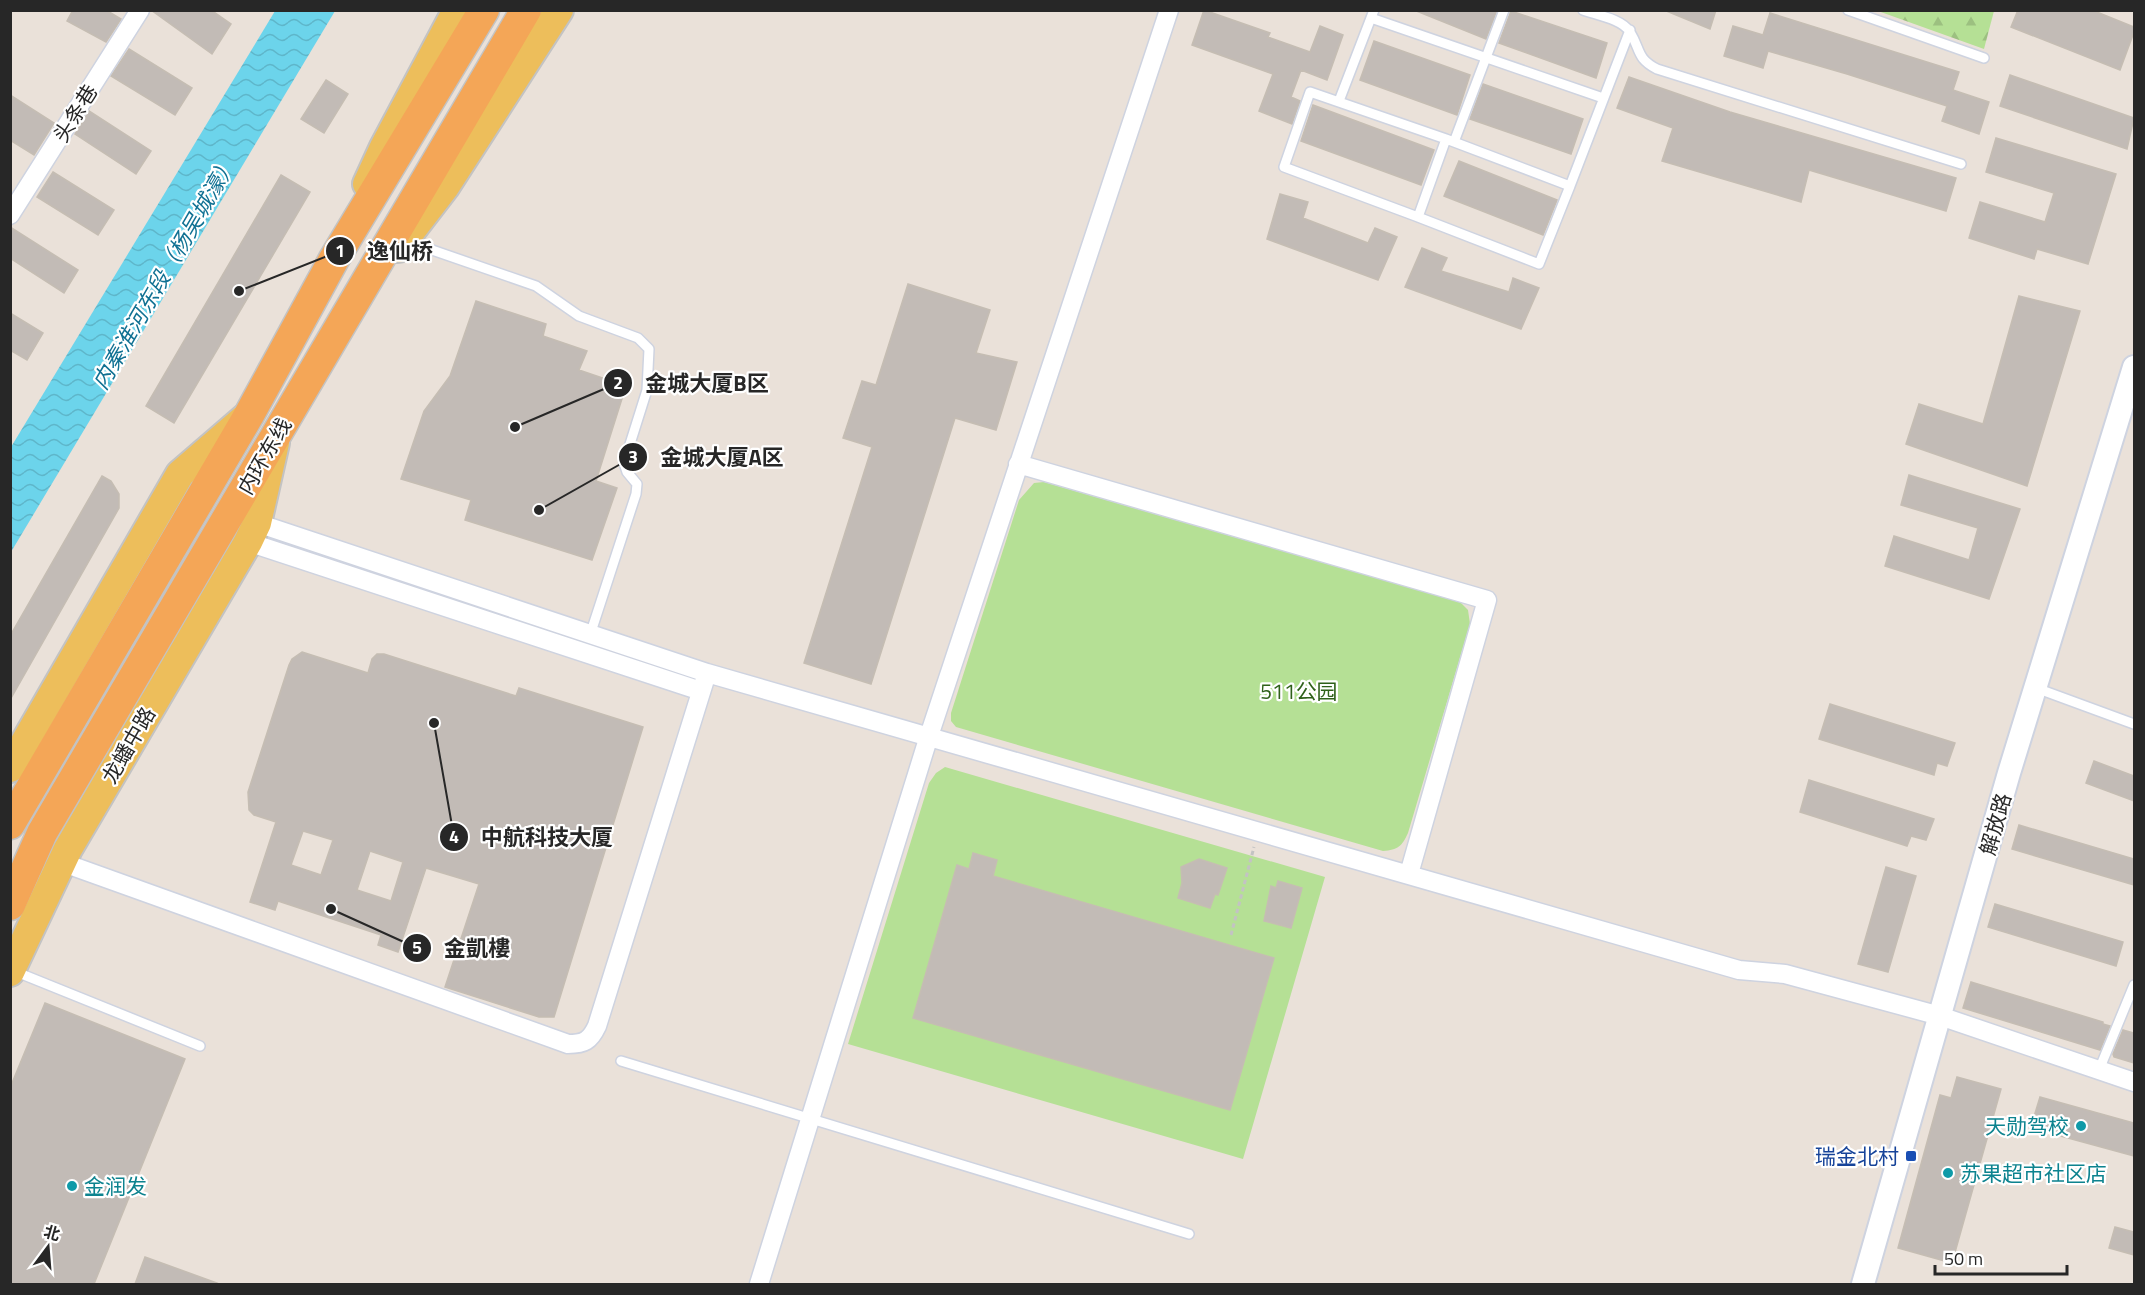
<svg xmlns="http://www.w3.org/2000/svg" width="2145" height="1295" font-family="'Titillium Web','Noto Sans SC',sans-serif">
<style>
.forest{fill:url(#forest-firs)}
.park{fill:#b5e095}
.water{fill:url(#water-waves)}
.building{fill:#c2bbb6;stroke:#c5bdb3;stroke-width:1.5;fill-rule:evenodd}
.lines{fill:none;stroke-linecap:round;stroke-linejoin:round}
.service-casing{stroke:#ced3e0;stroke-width:12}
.minor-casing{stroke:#ced3e0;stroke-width:21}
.tertiary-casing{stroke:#ced3e0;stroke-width:26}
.primary-casing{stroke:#c3c3c3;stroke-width:32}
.trunk-casing{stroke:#c3c3c3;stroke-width:33}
.path{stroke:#c3c3c3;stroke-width:3;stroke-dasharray:4.5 3;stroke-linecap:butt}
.service{stroke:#fff;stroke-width:9}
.minor{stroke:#fff;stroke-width:18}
.tertiary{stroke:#fff;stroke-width:22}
.primary{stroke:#edbe5b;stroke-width:28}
.trunk{stroke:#f4a657;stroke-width:30}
.culture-dot{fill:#0f9aa8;stroke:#fff;stroke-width:2}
.transit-dot{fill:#1a4fb4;stroke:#fff;stroke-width:2}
.labels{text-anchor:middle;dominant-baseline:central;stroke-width:4.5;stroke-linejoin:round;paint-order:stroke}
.street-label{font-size:21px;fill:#272727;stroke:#fff}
.park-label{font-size:21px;fill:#2f611a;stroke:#fff}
.culture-label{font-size:21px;fill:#0d838f;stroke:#fff;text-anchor:start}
.transit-label{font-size:21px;fill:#164399;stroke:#fff;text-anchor:end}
.water-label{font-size:22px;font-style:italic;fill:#107193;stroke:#fff}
.leader{fill:none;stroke:#272727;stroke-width:2}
.callout-dot{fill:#272727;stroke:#fff;stroke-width:2}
.mark-label{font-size:18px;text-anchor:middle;font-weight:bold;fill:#fff}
.callout-label{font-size:22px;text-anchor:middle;font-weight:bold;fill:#272727;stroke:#fff;stroke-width:4.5;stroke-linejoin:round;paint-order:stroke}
</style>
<defs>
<pattern id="forest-firs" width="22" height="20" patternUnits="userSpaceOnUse" patternTransform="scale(1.5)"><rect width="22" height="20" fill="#b5e095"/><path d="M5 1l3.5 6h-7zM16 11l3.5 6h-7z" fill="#9cc080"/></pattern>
<pattern id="water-waves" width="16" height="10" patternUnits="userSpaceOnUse" patternTransform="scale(1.5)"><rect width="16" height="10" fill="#6cd4eb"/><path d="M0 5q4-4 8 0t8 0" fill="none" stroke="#5eb6ca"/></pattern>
</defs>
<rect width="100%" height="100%" fill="#eae1d9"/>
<path class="forest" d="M1878,11H1994L1984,49Z"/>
<path class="park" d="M1044,482L1460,602L1468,610L1470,624L1408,833C1402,846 1398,850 1383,851L956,727L951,721V713L1019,500L1034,483Z
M945,767L1325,877L1243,1159L848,1044L929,783L936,773Z"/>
<path class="water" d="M275,11H335L11,552V447Z"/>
<path class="building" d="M73,10H106L121,19L106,42L67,21Z
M151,10H211L231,24L212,54Z
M1204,10L1270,33L1268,37L1310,52L1320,26L1343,35L1327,80L1301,70L1291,97L1300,101L1292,124L1259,111L1273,74L1192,45Z
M1414,10H1497L1486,39Z
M1664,10H1716L1710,29Z
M2018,10H2092L2134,27V32L2120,70L2011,27Z
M1511,11L1607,43L1596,78L1499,43Z
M1770,13L1959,72L1953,90L1989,102L1979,134L1942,121L1947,106L1847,74L1768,51L1763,68L1724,56L1733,26L1763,35Z
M1374,41L1470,75L1457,115L1360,80Z
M129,49L192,88L175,115L111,76Z
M2010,75L2134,118L2127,149L2000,106Z
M1629,77L1730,112L1956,178L1946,211L1809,170L1801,202L1662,161L1673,128L1617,108Z
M326,80L348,94L324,133L301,119Z
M1483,84L1583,119L1571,154L1470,119Z
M10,95L54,123L34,155L10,140Z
M1313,105L1434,150L1421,185L1301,141Z
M89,111L151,151L136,174L75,134Z
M1996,138L2116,174L2088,264L2037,249L2034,259L1969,238L1980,202L2045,222L2054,193L1986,172Z
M1459,161L1557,200L1543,235L1444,196Z
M53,172L114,210L98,235L37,197Z
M281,175L310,192L174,423L146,406Z
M1280,194L1308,202L1303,218L1368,243L1375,228L1397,237L1378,280L1267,239Z
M10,227L78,270L64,293L10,258Z
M1422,248L1447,258L1441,271L1509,292L1513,278L1539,288L1521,329L1405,287Z
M908,284L990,310L976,353L1017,362L996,430L955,418L871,684L804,663L872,447L843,438L862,381L876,385Z
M2019,296L2080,311L2027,486L1906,444L1919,404L1983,424Z
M476,301L546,324L543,336L587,351L579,370L626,386L596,481L617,488L592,560L465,520L471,500L401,479L424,411L450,376Z
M10,313L43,333L27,360L10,350Z
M1909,475L2020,509L1989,599L1885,566L1894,536L1969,560L1978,528L1901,505Z
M102,476L111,481L119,494V508L10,700V636Z
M302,652L368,673L372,659L377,654H384L516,696L519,688L643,727L554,1017H539L445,987L479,884L426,868L398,952L378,945L381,935L278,901L275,910L250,902L276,822L254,815L249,810L248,792L289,665L292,659ZM303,831L333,840L321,875L291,865ZM370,851L403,862L391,901L357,890Z
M1830,704L1955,743L1947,766L1937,763L1934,775L1819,739Z
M2094,761L2134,776V801L2086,783Z
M1809,780L1934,819L1926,840L1911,836L1907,846L1800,812Z
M2019,825L2134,859V885L2012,849Z
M973,853L997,860L993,876L1274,958L1230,1110L913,1018L957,865L969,869Z
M1199,859L1227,868L1218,895L1215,894L1210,908L1178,898L1182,883L1181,867Z
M1886,867L1916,876L1888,972L1858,964Z
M1278,881L1302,888L1291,928L1264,921L1271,886L1276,888Z
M1995,904L2123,942L2116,966L1988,927Z
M1971,982L2103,1022V1024L2110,1026L2100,1050L1963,1008Z
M45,1003L185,1059L94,1284H10V1088Z
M2123,1030L2134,1033V1063L2114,1057L2113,1054Z
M1957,1077L2001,1089L1952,1263L1898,1248L1940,1095L1951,1098Z
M2040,1097L2134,1123V1156L2039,1130L2033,1120Z
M2115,1227L2134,1232V1255L2109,1248Z
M145,1257L217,1283L216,1284H135Z"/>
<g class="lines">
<g class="service-casing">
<path id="service" d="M1583,10C1597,15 1622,19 1630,32C1641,50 1636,58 1657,69L1961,164
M1848,10L1984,58
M1371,18L1603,98
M1339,101L1374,10
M1446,139L1418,217L1284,167L1310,92L1446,139L1454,142L1504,10
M1454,142L1570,186L1630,30
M1418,217L1539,264L1570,186
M409,242L536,286L579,316L638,338L649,349L647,390L624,463L627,472L637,484L636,494L590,635
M2036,688L2134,724
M14,971L200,1046
M621,1061L1189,1234
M2099,1070L2134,985"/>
</g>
<g class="minor-casing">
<path id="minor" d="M10,215L140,10
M1018,464L1487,600L1409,874
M257,523L707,673L1739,970L1785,974L1940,1016L2134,1082
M248,542L701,691
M61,862L568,1044C584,1044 590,1041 597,1026L707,673
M759,1284L928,739L1169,10"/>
</g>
<g class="tertiary-casing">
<path id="tertiary" d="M1863,1284L2009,773L2134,367"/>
</g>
<g class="primary-casing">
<path id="primary" d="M367,184L384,147L457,10
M398,248L445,187L559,10
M10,768L180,474L245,418
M10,972L68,849L248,542L257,523L275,443"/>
</g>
<g class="trunk-casing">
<path id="trunk" d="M10,824L249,415L334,259L484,10
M10,905L42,833L526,10"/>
</g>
<path class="path" d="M1231,935L1254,847"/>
<use href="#service" class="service"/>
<use href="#minor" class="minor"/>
<use href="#tertiary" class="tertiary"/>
<use href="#primary" class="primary"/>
<use href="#trunk" class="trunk"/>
</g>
<g class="culture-dot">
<circle cx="2081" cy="1126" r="6"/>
<circle cx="1948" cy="1173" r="6"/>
<circle cx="72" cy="1186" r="6"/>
</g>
<rect class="transit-dot" x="1905" y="1150" width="12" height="12" rx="3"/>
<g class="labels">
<g class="street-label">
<text transform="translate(75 113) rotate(-58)">头条巷</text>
<text transform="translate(264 456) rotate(-60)">内环东线</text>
<text transform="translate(128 745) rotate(-60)">龙蟠中路</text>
<text transform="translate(1995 824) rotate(-74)">解放路</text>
</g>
<g class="park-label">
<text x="1299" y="691">511公园</text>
</g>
<g class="culture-label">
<text x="2069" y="1126" text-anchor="end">天勋驾校</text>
<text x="1960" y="1173">苏果超市社区店</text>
<text x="84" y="1186">金润发</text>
</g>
<g class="transit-label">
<text x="1899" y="1156">瑞金北村</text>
</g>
<g class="water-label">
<text transform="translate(164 273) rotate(-60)">内秦淮河东段（杨吴城濠）</text>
</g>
</g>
<path class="leader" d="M239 291L340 251M515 427L618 383M539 510L633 457M434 723L454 837M331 909L417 948"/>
<g class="callout-dot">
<circle cx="239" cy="291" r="6"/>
<circle cx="515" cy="427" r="6"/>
<circle cx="539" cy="510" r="6"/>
<circle cx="434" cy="723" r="6"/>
<circle cx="331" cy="909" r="6"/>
<circle cx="340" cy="251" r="15"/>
<circle cx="618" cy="383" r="15"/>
<circle cx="633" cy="457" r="15"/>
<circle cx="454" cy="837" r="15"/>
<circle cx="417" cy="948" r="15"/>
</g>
<g class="mark-label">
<text x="340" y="257">1</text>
<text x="618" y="389">2</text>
<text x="633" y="463">3</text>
<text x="454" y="843">4</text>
<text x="417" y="954">5</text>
</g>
<g class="callout-label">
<text x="400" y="259">逸仙桥</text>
<text x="707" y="391">金城大厦B区</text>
<text x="722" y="465">金城大厦A区</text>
<text x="547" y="845">中航科技大厦</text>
<text x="477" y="956">金凱樓</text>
</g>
<rect width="2145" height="1295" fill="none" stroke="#272727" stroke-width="24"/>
<g transform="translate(48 1247) rotate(16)" stroke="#ffffff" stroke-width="4.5" paint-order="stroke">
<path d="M0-4.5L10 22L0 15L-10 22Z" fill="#272727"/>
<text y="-9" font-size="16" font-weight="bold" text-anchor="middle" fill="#272727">北</text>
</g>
<path d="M1935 1265v9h132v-9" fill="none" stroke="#272727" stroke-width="3"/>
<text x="1944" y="1265" font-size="18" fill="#272727" stroke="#ffffff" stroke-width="4.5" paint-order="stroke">50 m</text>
</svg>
